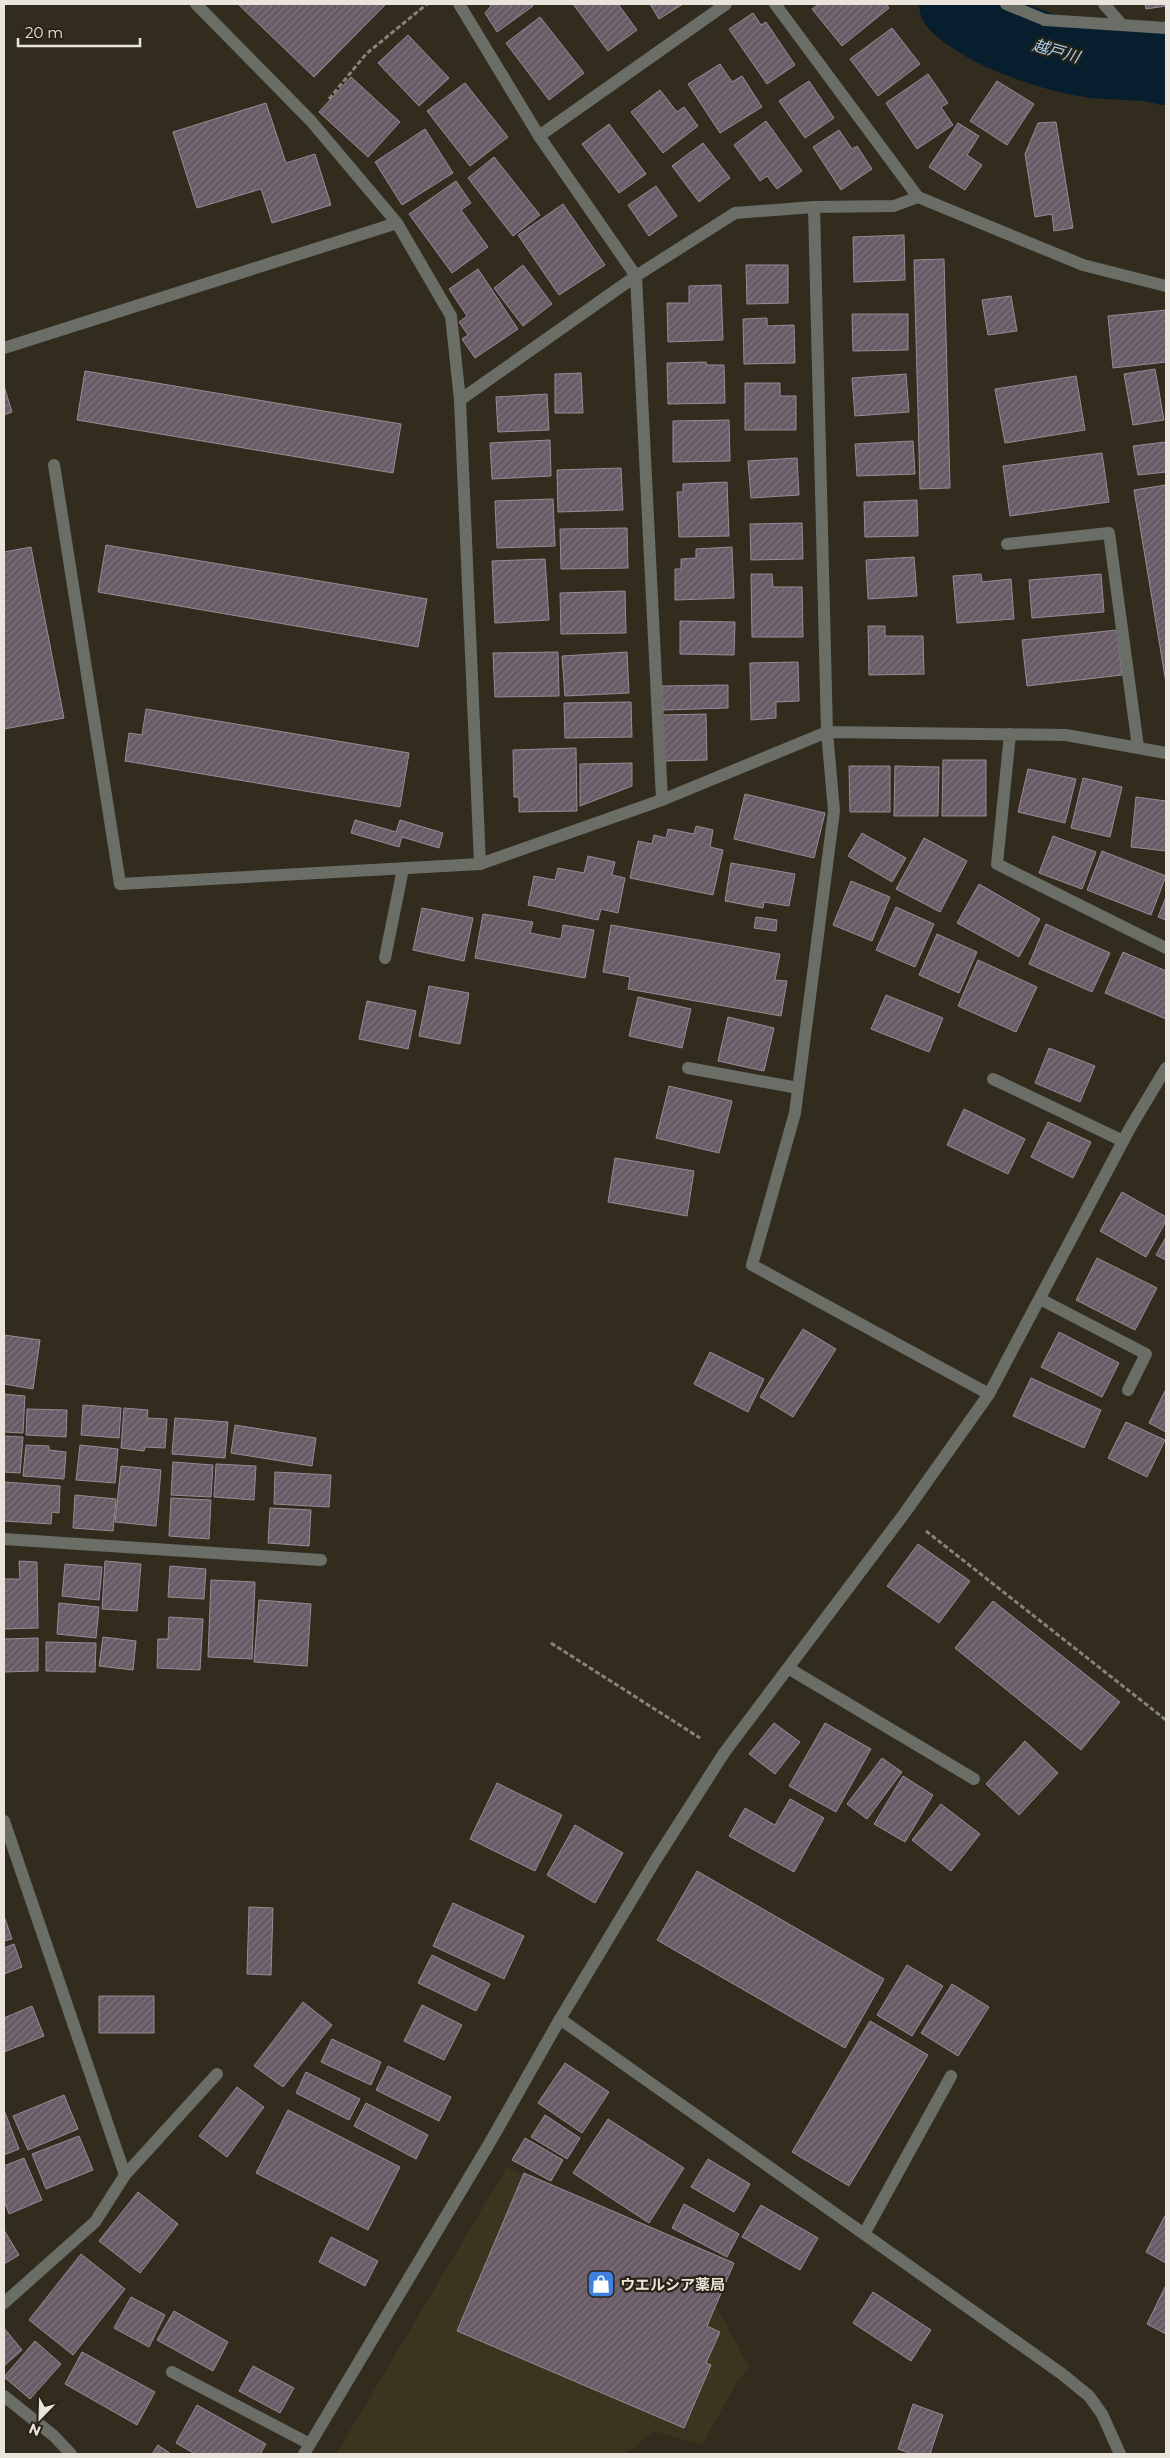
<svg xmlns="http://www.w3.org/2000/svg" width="1170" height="2458" font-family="Montserrat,'Noto Sans JP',sans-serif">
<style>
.built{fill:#3b341f}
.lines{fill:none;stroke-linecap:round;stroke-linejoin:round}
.river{stroke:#071e2f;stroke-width:74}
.building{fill:url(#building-hatch);stroke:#9a8a96}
.path{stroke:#888377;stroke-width:3;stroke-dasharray:5 2.5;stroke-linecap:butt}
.service{stroke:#6b6e67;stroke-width:12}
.minor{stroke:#6b6e67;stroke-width:12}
.tertiary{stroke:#6b6e67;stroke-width:12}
.labels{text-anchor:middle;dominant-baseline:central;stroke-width:4.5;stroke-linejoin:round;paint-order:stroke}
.poi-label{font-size:15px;font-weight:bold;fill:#e9e5dc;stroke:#282315;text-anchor:start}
.water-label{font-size:16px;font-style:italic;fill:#a5d4fb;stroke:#282315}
</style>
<defs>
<pattern id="building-hatch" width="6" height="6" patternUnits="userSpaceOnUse" patternTransform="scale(1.25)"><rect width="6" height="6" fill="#695b66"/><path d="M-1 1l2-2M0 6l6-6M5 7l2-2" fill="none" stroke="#7e727b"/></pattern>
</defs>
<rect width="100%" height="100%" fill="#322c1e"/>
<path class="built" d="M507,2167L734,2263L716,2305L749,2367L737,2382L702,2445L654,2431L626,2454H336Z"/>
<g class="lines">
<path class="river" d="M956,4C989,34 1049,54 1093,61C1117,64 1143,61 1166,68"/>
</g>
<path class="building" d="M238,4H386L314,77Z
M489,4H532L533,6L497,32L485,13L491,6Z
M573,4H618L637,30L608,51Z
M650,4H683L659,19Z
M819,4H886L889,8L842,46L812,9Z
M1145,4H1166V6L1146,9Z
M753,13L761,25L766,22L795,65L767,84L729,29Z
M540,17L584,73L549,100L506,43Z
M892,28L920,64L878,96L850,59Z
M408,35L449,78L419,106L378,63Z
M720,64L732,82L742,76L762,107L720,133L688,84Z
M928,74L948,103L941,107L953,125L917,149L886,103Z
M351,77L400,122L368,157L319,112Z
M809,81L834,118L805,138L779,101Z
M997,81L1034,104L1007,145L970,121Z
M465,83L508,137L470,166L427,111Z
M660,90L677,112L684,107L698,126L663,153L631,112Z
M266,103L286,163L315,154L331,205L272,223L261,189L197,208L173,132Z
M766,121L802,171L777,189L767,176L760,181L734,145Z
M1056,122L1073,228L1054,231L1052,214L1035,217L1025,154L1038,123Z
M958,123L979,136L967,155L982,165L965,190L929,167Z
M609,124L646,174L619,193L582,144Z
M425,129L453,173L402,205L375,162Z
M839,130L852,149L857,146L872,169L841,190L813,147Z
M703,143L730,178L699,202L672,166Z
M494,157L540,215L513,236L468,178Z
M456,181L471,203L461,210L488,247L452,273L409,214Z
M656,186L677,216L649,236L628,205Z
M563,204L605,265L559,295L518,235Z
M904,235L905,280L854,282L853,237Z
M944,259L950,488L920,489L914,260Z
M523,265L552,304L523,326L494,288Z
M746,265H788V303L747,304Z
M478,269L518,329L475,358L462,339L468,335L459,322L467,316L449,289Z
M721,285L723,340L668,342L667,303H689V286Z
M1011,296L1017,331L988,335L982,300Z
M1166,310V362L1113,368L1108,316Z
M852,314H908V350L853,351Z
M767,318V326L794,325L795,363L744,364L743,319Z
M706,362L707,365H724L725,403L668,404L667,363Z
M1155,369L1164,420L1133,425L1124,374Z
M85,371L401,424L393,473L77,420Z
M581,373L583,413H555V374Z
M906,374L909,412L855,416L852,378Z
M1076,376L1085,430L1005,443L995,389Z
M745,383H780V396H796V430H745Z
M4,386L12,412L4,415Z
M547,394L549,430L498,432L496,397Z
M729,420L730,461L673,462V421Z
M550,440L551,476L492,479L490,443Z
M913,441L915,474L857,476L855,444Z
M1166,442V472L1138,475L1133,446Z
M1102,453L1109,502L1010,516L1003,466Z
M797,458L799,495L751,498L748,461Z
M621,468L623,510L558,512L557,470Z
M727,482L729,536L679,537L677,492H683V484Z
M1166,485V683L1134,490Z
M553,499L555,546L497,548L495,501Z
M917,500L918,536L865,537L864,502Z
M802,523L803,559L751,560L750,524Z
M627,528L628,568L561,569L560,529Z
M106,545L427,599L418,647L98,592Z
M31,547L64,718L4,729V552Z
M732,547L734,598L675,600V569H681V559L696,558V549Z
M914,557L917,596L868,599L866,560Z
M545,559L549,620L495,623L492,561Z
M751,574H772L773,587H802L803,637H752Z
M981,574L982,582L1011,579L1014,619L957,623L953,576Z
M1101,574L1104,612L1032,618L1029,580Z
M625,591L626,633L561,634L560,593Z
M680,621L735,622L734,655L680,654Z
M868,626H885V636H923L924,674L869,675Z
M1117,630L1122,675L1027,686L1022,640Z
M558,652L559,696L495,697L493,653Z
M627,652L629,693L565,696L562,656Z
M798,662L799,701L776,702V718L751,720L750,663Z
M728,685V708L663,710L662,686Z
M631,702L632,737L565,738L564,703Z
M146,709L409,753L400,807L125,761L129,733L142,735Z
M706,714L707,760L662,761V715Z
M576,748L577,811L519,812V797H514L513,750Z
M943,760H986V816H942Z
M632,763V786L580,806V764Z
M849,766H890V812H850Z
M895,766L939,767L938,816H894Z
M1028,769L1076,779L1065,823L1018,812Z
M1083,778L1122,787L1110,837L1071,828Z
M745,794L825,813L814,858L734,839Z
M1136,797L1166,801V851L1131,847Z
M355,820L396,832L400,820L443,833L439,848L402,837L399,847L351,833Z
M696,826L713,830L710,847L723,850L713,895L630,878L638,841L652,844L654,835L666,838L668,829L694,834Z
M862,833L906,858L892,882L848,856Z
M1053,836L1096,852L1082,889L1039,873Z
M924,838L967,861L940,912L896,889Z
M1102,851L1166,876L1151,915L1087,890Z
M588,856L615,862L612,875L625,878L618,913L601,909L598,920L528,905L534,876L555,880L558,868L584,873Z
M731,863L795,874L789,906L764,902L763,908L725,901Z
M851,881L890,897L872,941L833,925Z
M979,884L1040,919L1019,957L957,923Z
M1166,897V920L1158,917Z
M896,907L934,924L915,967L876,950Z
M422,908L473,918L464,961L413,950Z
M483,914L533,922L530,933L561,939L563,925L594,930L585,978L475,958Z
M756,917L777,920L776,931L754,928Z
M1046,924L1110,953L1092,992L1029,964Z
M611,925L780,954L775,980L787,981L781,1016L628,989L630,977L603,972Z
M937,934L977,952L959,993L919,975Z
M1123,952L1166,971V1019L1105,993Z
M978,960L1037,987L1016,1032L958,1006Z
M429,986L469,993L460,1044L419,1036Z
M886,995L943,1018L929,1052L871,1029Z
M638,997L691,1009L682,1048L629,1036Z
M367,1001L416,1011L408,1049L359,1039Z
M728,1017L774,1028L764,1071L718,1061Z
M1049,1048L1095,1066L1080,1102L1035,1083Z
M669,1086L732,1101L719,1153L656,1138Z
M964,1109L1025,1139L1008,1174L947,1145Z
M1048,1122L1091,1142L1073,1178L1031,1157Z
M615,1158L694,1171L687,1216L608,1202Z
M1122,1192L1166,1217V1221L1146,1257L1100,1231Z
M1166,1237V1260L1156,1255Z
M1097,1258L1157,1288L1135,1330L1076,1300Z
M803,1329L836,1349L793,1417L760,1397Z
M1059,1332L1119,1363L1102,1397L1041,1367Z
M4,1335L40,1340L33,1389L4,1384Z
M710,1352L764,1379L748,1412L694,1384Z
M1031,1378L1101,1410L1084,1448L1013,1416Z
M1166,1389V1432L1149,1423Z
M4,1394L25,1396L23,1433L4,1432Z
M83,1405L121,1408L119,1438L81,1435Z
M124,1408L148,1410L147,1418L167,1419L165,1448L145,1447L144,1451L121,1448Z
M27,1409L67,1410L66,1437L26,1435Z
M175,1418L228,1422L225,1458L172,1454Z
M1126,1422L1165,1440L1147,1477L1108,1458Z
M235,1425L316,1438L312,1466L231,1453Z
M4,1436L23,1437L20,1473L4,1472Z
M26,1445L49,1446V1450L66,1452L64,1479L23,1476Z
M80,1445L118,1449L115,1483L76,1480Z
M173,1462L213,1465L211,1497L171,1495Z
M216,1464L256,1466L254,1500L214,1497Z
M121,1466L161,1470L156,1526L115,1522Z
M275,1472L331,1475L329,1507L274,1504Z
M4,1482L60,1486L59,1513L52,1512L51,1524L4,1521Z
M75,1495L116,1499L113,1531L73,1528Z
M171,1498L211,1500L209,1539L169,1536Z
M270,1508L311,1510L309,1546L268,1543Z
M918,1544L970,1581L939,1623L887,1586Z
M19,1561L37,1562L38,1628L4,1629V1579H20Z
M105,1561L141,1564L137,1611L102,1609Z
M65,1564L102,1567L99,1600L62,1596Z
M170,1566L206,1569L204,1599L168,1597Z
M211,1580L255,1582L252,1659L208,1657Z
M259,1600L311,1604L307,1666L254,1662Z
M993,1601L1120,1702L1081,1750L955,1648Z
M59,1603L99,1607L96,1638L57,1634Z
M169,1617L203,1619L200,1670L157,1668L158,1639H168Z
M103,1637L136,1641L133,1670L99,1666Z
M38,1638V1671L4,1672V1639Z
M46,1642L96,1643L95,1672L46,1671Z
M774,1723L800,1742L775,1774L749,1754Z
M825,1723L871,1749L836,1812L789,1786Z
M1025,1741L1058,1773L1019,1815L986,1784Z
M882,1758L902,1772L867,1819L847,1804Z
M903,1776L933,1795L905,1842L874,1824Z
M497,1783L562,1815L535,1871L470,1839Z
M790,1799L824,1818L794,1872L729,1836L745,1808L775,1825Z
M941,1804L980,1834L951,1871L912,1840Z
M575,1825L623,1853L595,1903L547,1875Z
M697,1871L884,1979L845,2048L657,1940Z
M453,1903L524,1936L504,1979L433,1946Z
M249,1907L273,1908L271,1975L247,1974Z
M4,1916L12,1939L4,1941Z
M14,1944L22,1967L4,1974V1948Z
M432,1955L490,1984L476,2011L418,1983Z
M907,1965L943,1986L912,2036L877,2015Z
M952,1984L989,2007L958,2056L921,2033Z
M99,1996H154V2033H99Z
M303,2002L332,2025L283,2087L254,2066Z
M422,2005L462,2025L444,2060L404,2041Z
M32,2006L44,2036L4,2052V2018Z
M870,2021L928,2055L849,2186L792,2152Z
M332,2039L381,2062L371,2085L321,2062Z
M565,2063L609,2092L582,2133L538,2103Z
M388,2066L451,2097L439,2121L376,2090Z
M306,2072L360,2099L349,2120L296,2093Z
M237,2087L264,2107L227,2157L199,2136Z
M64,2095L78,2129L28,2150L13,2116Z
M366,2103L428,2135L416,2159L354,2126Z
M4,2110L19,2149L4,2155Z
M288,2110L400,2167L368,2230L256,2173Z
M545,2115L580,2138L567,2159L531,2137Z
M608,2119L684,2168L649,2223L573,2173Z
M79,2136L93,2170L46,2189L32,2154Z
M525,2138L563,2160L551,2181L512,2160Z
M24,2158L42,2200L9,2214L4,2200V2166Z
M708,2159L750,2184L734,2212L691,2187Z
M524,2173L734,2263L707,2326L720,2332L706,2363L711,2365L684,2428L457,2331Z
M138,2192L178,2224L140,2273L99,2241Z
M684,2204L739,2234L727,2257L672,2228Z
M761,2205L818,2238L800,2270L742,2237Z
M1166,2214V2263L1146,2252Z
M4,2230L19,2255L4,2264Z
M331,2237L378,2261L365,2286L319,2262Z
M81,2254L125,2289L73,2355L29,2320Z
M1166,2285V2334L1147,2324Z
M873,2292L931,2330L911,2361L853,2323Z
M131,2297L165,2315L149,2347L114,2328Z
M174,2311L228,2342L213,2371L157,2340Z
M4,2328L22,2350L4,2366Z
M35,2341L61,2364L30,2399L4,2377Z
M82,2352L155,2392L137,2425L65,2384Z
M253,2366L294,2388L280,2413L239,2391Z
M913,2404L943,2415L930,2454H912L898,2449Z
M197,2405L266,2444L260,2454H195L176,2443Z
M158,2445L171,2454H152Z"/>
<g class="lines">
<path class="path" d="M329,99L366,54L427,4
M926,1531L1166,1720
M551,1643L700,1738"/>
<path class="service" d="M775,4L918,197
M1006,4L1045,20
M1104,4L1122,25
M539,136L726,4
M54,465L120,884L480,864
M1007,544L1109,533L1138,747
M385,958L403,869
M688,1068L798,1088
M993,1079L1123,1141
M1040,1299L1146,1354L1128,1390
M4,1539L321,1560
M788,1668L974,1779
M125,2175L217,2074
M864,2234L951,2076
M172,2372L310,2444"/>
<path class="minor" d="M196,4L311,121L397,223L451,316L460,400L480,864L662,800L827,732L1066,735L1166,753
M459,4L539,136L636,276L662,800
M1045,20L1166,28
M814,207L827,732L834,811L795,1113L752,1265L989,1394
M4,348L397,223
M460,400L636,276L735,213L814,207L894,206L918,197L1083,265L1166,286
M1010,734L997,864L1166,948
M4,1821L125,2175L95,2222L4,2303
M560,2019L1062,2374L1089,2396L1102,2414L1120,2454
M4,2396L54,2436L71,2454"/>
<path class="tertiary" d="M304,2454L489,2144L560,2019L655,1861L724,1753L904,1514L989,1394L1130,1128L1166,1068"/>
</g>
<defs>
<g id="shop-square" transform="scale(1.4375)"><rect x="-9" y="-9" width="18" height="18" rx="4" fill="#3f7fe0" stroke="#282315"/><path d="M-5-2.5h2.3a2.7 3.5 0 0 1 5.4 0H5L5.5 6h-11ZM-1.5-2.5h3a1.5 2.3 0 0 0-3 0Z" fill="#fff"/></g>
</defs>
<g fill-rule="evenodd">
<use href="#shop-square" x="601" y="2284"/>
</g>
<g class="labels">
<g class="poi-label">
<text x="620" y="2284">ウエルシア薬局</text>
</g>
<g class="water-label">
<text transform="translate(1056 51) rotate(16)">越戸川</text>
</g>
</g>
<rect width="1170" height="2458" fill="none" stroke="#e9e5dc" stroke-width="10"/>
<g transform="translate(40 2418) rotate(203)" stroke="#282315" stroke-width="4" paint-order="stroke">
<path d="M0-4L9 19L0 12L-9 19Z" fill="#e9e5dc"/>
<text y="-8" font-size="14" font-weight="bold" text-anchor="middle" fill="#e9e5dc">N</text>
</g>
<path d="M18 38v8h122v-8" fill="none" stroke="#e9e5dc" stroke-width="2.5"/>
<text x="25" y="38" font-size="15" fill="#e9e5dc" stroke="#282315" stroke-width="4" paint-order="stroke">20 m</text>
</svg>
